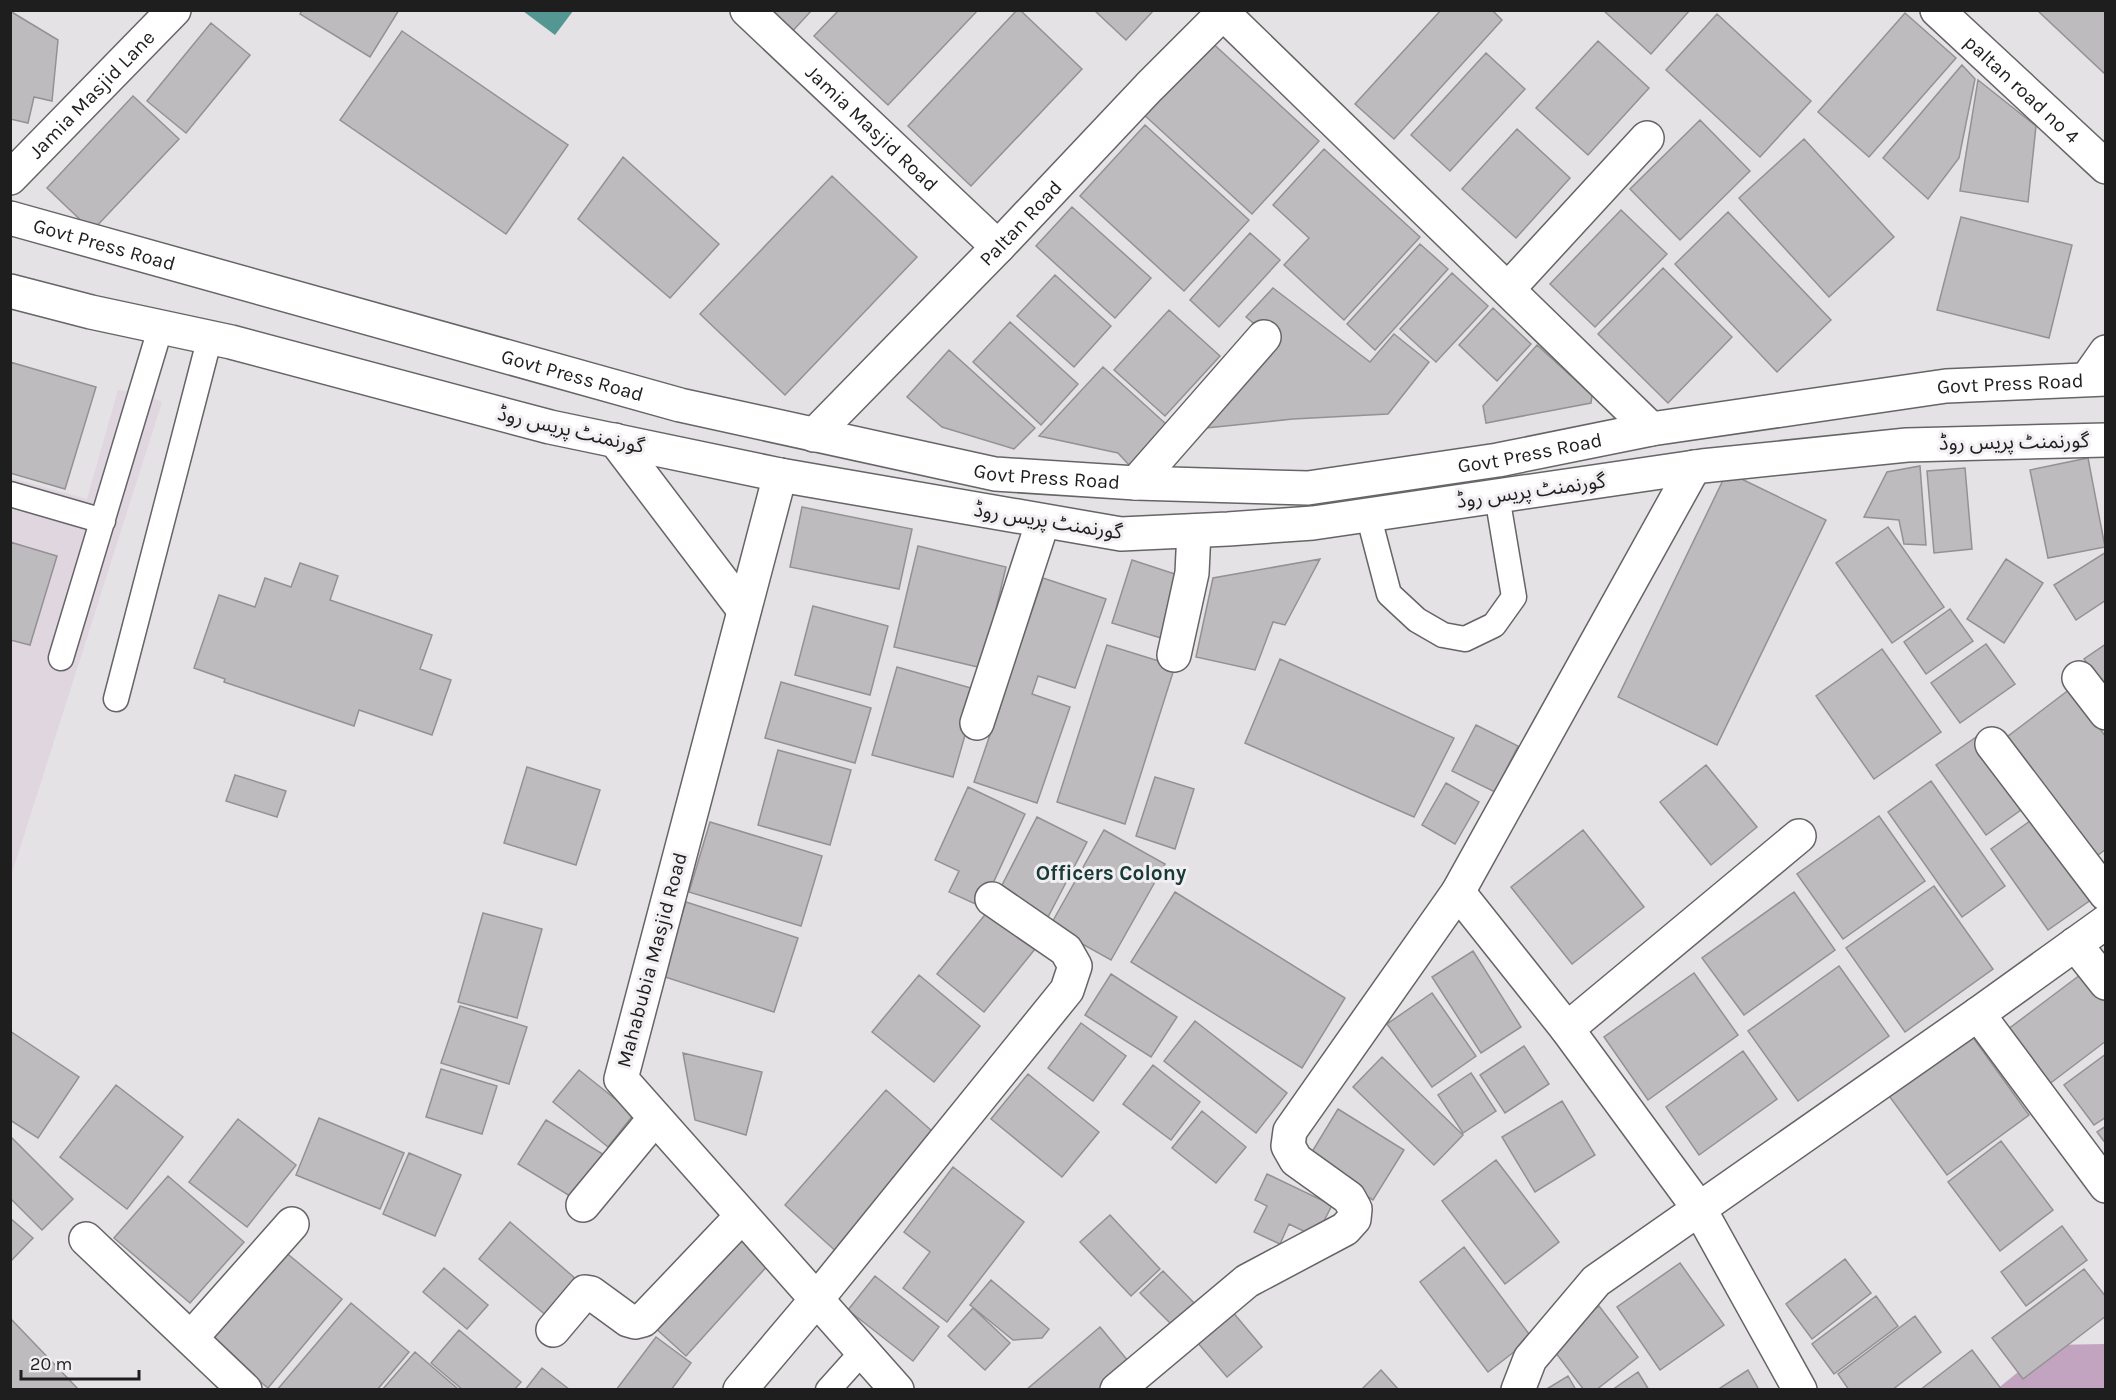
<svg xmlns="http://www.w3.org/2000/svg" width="2116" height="1400" font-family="Karla,'Noto Sans Arabic',sans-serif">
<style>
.built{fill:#dfd6df}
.green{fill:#c2a4c1}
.water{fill:#539692}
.building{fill:#bebbbe;stroke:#949193;stroke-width:1.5}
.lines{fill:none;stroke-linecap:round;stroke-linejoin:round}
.lane-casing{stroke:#676467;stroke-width:27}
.street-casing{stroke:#676467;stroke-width:36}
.primary-casing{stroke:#676467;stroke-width:36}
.lane{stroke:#fff;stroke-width:24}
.street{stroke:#fff;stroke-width:33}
.primary{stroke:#fff;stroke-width:33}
.labels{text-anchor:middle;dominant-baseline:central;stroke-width:6;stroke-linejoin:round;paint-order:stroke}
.street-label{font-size:20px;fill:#1f1e1f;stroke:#f2eff2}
.neighbourhood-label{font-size:21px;font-weight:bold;fill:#173937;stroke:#f2eff2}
</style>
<rect width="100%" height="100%" fill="#e4e2e4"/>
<path class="built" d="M118,390L141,393L162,402L11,876V478L87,499Z"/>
<path class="green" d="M2105,1344V1389L1996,1390L2051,1345Z"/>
<path class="water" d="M523,11H573L555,35Z"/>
<path class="building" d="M302,10H399L370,57L300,14Z
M762,10H812L788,36Z
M839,10H978L888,105L814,36Z
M1017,10H1020L1082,69L971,186L908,126Z
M1094,10H1154L1126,40Z
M1441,10H1492L1502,20L1394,139L1355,104Z
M1603,10H1690L1651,54Z
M2106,10V75L2038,11L2039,10Z
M10,11L58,40L52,101L34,97L28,123L10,119Z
M1905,13L1956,58L1869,157L1818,112Z
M1717,14L1811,101L1760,157L1666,70Z
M211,23L250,55L186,133L147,101Z
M402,31L568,145L506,234L340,120Z
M1208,39L1319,141L1252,214L1141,112Z
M1598,41L1649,88L1588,155L1536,108Z
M1486,53L1525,89L1450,171L1411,135Z
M1962,65L1975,79L1959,158L1928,199L1883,158Z
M1978,80L2036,126L2028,202L1960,191Z
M133,96L179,139L92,231L47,188Z
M1700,120L1750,171L1680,240L1630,189Z
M1145,125L1249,220L1184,291L1080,196Z
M1517,129L1570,178L1516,238L1462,189Z
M1804,139L1894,237L1829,297L1739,198Z
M1324,149L1420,237L1344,320L1284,265L1309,238L1273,205Z
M623,157L719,244L670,298L578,219Z
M832,176L917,257L785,395L700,314Z
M1072,207L1151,278L1115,318L1036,246Z
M1621,210L1667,254L1595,327L1550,284Z
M1728,212L1831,320L1777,372L1675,264Z
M1961,217L2072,245L2049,338L1937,310Z
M1250,233L1280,260L1219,327L1190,300Z
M1420,244L1448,269L1375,350L1347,324Z
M1663,268L1732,337L1668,403L1598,334Z
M1452,273L1488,306L1436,362L1400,329Z
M1055,275L1111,326L1074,367L1017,316Z
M1273,288L1370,362L1394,334L1429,362L1388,414L1293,419L1196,429L1275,341L1246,317Z
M1493,308L1531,344L1497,381L1459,345Z
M1169,310L1220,356L1165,416L1114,370Z
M1010,322L1078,384L1041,425L973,362Z
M1537,345L1592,395L1591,403L1486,423L1483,406Z
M949,350L1035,428L1014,449L942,427L907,397Z
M10,362L96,387L65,489L10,473Z
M1103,367L1166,424L1129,465L1118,453L1039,436Z
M2088,458L2105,547L2048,558L2030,470Z
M1920,466L1926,545L1904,544L1899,520L1864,517L1887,472Z
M1965,468L1972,549L1934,553L1927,471Z
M1727,472L1826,520L1717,745L1618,697Z
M802,507L912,529L899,589L790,567Z
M1888,527L1944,607L1892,643L1836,563Z
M10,542L57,556L30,645L10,640Z
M918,546L1006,567L982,668L894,647Z
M2106,552V600L2076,620L2054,585Z
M1320,559L1285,625L1273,622L1255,670L1196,657L1213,578Z
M2006,559L2043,583L2004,643L1967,619Z
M1132,560L1181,576L1161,638L1112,623Z
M300,563L338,576L330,600L432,635L420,669L451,680L432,735L359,710L354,726L224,682L225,679L194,668L219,595L255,607L265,578L291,587Z
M1043,578L1106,599L1075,688L1038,676L1032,694L1070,707L1037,803L974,782Z
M813,606L888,626L870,695L795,675Z
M1950,609L1973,641L1926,674L1904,642Z
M1986,644L2015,684L1960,723L1931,683Z
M2106,644V689L2084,659Z
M1107,645L1175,666L1125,824L1057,802Z
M1882,649L1941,732L1874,779L1816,696Z
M1280,659L1454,738L1414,817L1245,743Z
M897,667L978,690L953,777L872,755Z
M781,682L871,708L855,763L765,738Z
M2070,689L2106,737V849L2089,862L1999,743Z
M1476,725L1518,746L1495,792L1452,771Z
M1979,735L2028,805L1986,835L1936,765Z
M778,750L851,770L830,845L758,825Z
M1706,765L1757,827L1711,865L1660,802Z
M527,767L600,790L576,865L504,843Z
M235,775L286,791L277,817L226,801Z
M1155,777L1194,789L1175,849L1136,836Z
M1931,781L2005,886L1962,917L1888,812Z
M1446,783L1479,802L1455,844L1422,825Z
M968,787L1025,814L982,907L949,892L959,871L935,860Z
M1879,816L1925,881L1843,939L1797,874Z
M2037,816L2095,897L2048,930L1991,849Z
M1037,817L1087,842L1048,917L999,891Z
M710,822L822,856L801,926L689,892Z
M1104,830L1165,864L1111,960L1050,926Z
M1583,830L1644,907L1572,964L1511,887Z
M1934,886L1993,969L1905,1032L1846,948Z
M1175,892L1345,998L1302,1068L1131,962Z
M1794,892L1835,950L1744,1015L1702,958Z
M686,902L798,938L774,1012L662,976Z
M988,911L1035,949L984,1012L937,974Z
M483,913L542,929L517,1018L458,1002Z
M1473,951L1521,1027L1481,1053L1432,977Z
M1839,966L1889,1036L1798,1101L1748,1031Z
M2084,972L2106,1000V1041L2048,1085L2007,1030Z
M1694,973L1738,1035L1648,1100L1604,1037Z
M1111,974L1177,1017L1151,1057L1085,1015Z
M919,975L980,1026L934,1082L872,1032Z
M1432,993L1476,1056L1432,1087L1387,1024Z
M460,1006L527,1027L509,1084L441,1063Z
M1195,1021L1287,1093L1256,1133L1164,1061Z
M1081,1023L1126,1056L1093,1101L1048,1068Z
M1967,1029L2029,1115L1947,1175L1884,1089Z
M10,1031L79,1077L38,1138L10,1120Z
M1524,1046L1549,1084L1505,1113L1480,1075Z
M1743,1051L1777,1099L1699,1155L1666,1107Z
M683,1053L762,1072L746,1135L695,1120Z
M2106,1054V1117L2094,1125L2064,1085Z
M1382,1057L1463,1135L1434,1165L1353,1087Z
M1153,1065L1200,1102L1171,1140L1123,1104Z
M441,1069L497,1086L482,1134L426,1117Z
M579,1070L634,1114L608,1147L553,1102Z
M1471,1073L1496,1111L1463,1133L1438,1095Z
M1028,1074L1099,1132L1062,1177L991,1119Z
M116,1085L183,1137L127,1209L60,1157Z
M886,1090L942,1140L840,1255L785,1205Z
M1562,1101L1595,1155L1535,1192L1502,1137Z
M1338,1109L1404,1150L1373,1200L1307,1160Z
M1202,1111L1246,1147L1216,1183L1172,1148Z
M319,1118L404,1153L380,1209L296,1175Z
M238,1119L296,1165L247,1227L189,1182Z
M546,1120L606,1156L578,1201L518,1164Z
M2106,1126V1144L2097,1132Z
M10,1136L73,1199L42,1230L10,1198Z
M2001,1141L2053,1210L2000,1251L1948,1182Z
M409,1153L461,1175L435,1236L383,1214Z
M1496,1160L1559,1242L1505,1284L1442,1201Z
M953,1167L1024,1222L947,1322L903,1288L930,1252L904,1232Z
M1267,1174L1332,1205L1316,1237L1289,1224L1280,1244L1254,1232L1267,1206L1255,1200Z
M168,1176L244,1242L190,1303L114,1238Z
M1110,1215L1160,1269L1131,1296L1080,1242Z
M10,1218L33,1238L10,1262Z
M510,1222L584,1286L554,1322L479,1259Z
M2062,1226L2087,1260L2026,1306L2001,1272Z
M736,1234L769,1264L686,1356L652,1325Z
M1464,1247L1532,1338L1488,1372L1420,1282Z
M284,1251L342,1299L268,1388L209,1340Z
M1845,1259L1871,1293L1812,1339L1786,1304Z
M1680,1263L1724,1325L1660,1370L1617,1307Z
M444,1268L488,1305L467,1329L423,1292Z
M2084,1269L2106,1297V1316L2023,1379L1992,1338Z
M1163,1271L1197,1306L1175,1328L1140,1293Z
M875,1276L939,1327L913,1361L848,1310Z
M991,1280L1049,1329L1042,1338L1013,1340L970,1305Z
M1876,1296L1898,1326L1834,1374L1812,1344Z
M351,1303L409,1352L377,1390H277Z
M1226,1304L1262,1347L1227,1377L1191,1335Z
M1599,1306L1638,1357L1596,1390H1584L1549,1344Z
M973,1308L1010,1343L985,1370L948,1336Z
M1915,1316L1941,1352L1892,1390H1849L1838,1374Z
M10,1318L79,1390H10Z
M1100,1327L1133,1367L1107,1390H1026Z
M459,1330L521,1382L514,1390H463L431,1363Z
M656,1337L691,1363L671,1390H616Z
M1972,1350L2002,1390H1920Z
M415,1352L458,1389L382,1390Z
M542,1368L570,1390H525Z
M1381,1370L1399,1390H1361Z
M1748,1370L1759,1390H1717Z
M1638,1372L1649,1390H1612Z
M1568,1376L1576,1390H1545Z"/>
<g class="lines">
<g class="lane-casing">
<path id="lane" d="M10,494L103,521
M1368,514L1389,594L1417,620L1443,635L1465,639L1494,625L1514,597L1497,496
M61,658L161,326
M116,699L210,337
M828,1390L863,1351"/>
</g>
<g class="street-casing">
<g id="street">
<path id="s1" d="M747,10L998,247"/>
<path id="s2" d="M1937,10L2106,167"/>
<path d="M1223,13L1651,429"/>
<path id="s3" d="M10,178L174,10"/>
<path d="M1508,289L1647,138"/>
<path d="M2087,379L2106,352"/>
<path id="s4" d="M814,435L998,247L1149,87L1226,10"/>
<path d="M615,440L744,610"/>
<path d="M780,475L621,1079L897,1390"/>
<path d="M1136,483L1264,337"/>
<path d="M1174,655L1192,573L1194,531"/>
<path d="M2079,678L2106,713"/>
<path d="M977,723L1043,521"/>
<path d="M1992,744L2106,894"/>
<path d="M1458,892L1567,1029L1700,1210L1800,1390"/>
<path d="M2075,944L2106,983"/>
<path d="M1978,1014L2106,1186"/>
<path d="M1567,1029L1799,836"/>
<path d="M583,1205L655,1118"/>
<path d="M86,1239L245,1390"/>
<path d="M553,1330L585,1292L591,1293L628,1320L635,1322L643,1320L742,1216"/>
<path d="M191,1338L292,1224"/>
<path d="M740,1390L816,1300L1067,990L1075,966L1066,950L992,899"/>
<path d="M1117,1390L1247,1281L1345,1229L1354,1219L1355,1209L1349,1198L1296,1160L1288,1146L1290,1131L1458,892L1694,467"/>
<path d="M1518,1390L1530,1359L1596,1281L1978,1014L2106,922"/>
</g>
</g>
<g class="primary-casing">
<g id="primary">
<path id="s5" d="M10,218L680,405L995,474L1136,483L1308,488L1498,460L1651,429L1946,386L2106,379"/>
<path d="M10,291L91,312L231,342L550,427L780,475L1121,534L1228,529L1313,523L1702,466L1907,445L2106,440"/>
</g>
</g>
<use href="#lane" class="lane"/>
<use href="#street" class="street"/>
<use href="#primary" class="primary"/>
</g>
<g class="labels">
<g class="street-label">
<text stroke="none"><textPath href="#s2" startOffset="116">paltan road no 4</textPath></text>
<text stroke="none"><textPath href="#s3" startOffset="117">Jamia Masjid Lane</textPath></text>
<text stroke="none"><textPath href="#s1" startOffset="172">Jamia Masjid Road</textPath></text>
<text stroke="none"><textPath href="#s4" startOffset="296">Paltan Road</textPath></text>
<text stroke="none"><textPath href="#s5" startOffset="98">Govt Press Road</textPath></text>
<text stroke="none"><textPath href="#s5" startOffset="584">Govt Press Road</textPath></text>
<text stroke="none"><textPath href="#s5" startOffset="2042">Govt Press Road</textPath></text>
<text transform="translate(571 430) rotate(13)">گورنمنٹ پریس روڈ</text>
<text transform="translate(2014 442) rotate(-1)">گورنمنٹ پریس روڈ</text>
<text stroke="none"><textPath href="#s5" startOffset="1556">Govt Press Road</textPath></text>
<text stroke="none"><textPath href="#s5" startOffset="1070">Govt Press Road</textPath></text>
<text transform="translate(1531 491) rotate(-8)">گورنمنٹ پریس روڈ</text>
<text transform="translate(1048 521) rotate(9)">گورنمنٹ پریس روڈ</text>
<text transform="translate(652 960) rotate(-75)">Mahabubia Masjid Road</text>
</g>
<g class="neighbourhood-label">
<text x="1111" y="873">Officers Colony</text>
</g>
</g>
<rect width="2116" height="1400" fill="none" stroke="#1f1e1f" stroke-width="24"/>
<path d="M21 1370v9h118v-9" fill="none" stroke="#1f1e1f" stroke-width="3"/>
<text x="30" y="1370" font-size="18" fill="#1f1e1f" stroke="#f2eff2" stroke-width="4.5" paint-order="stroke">20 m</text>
</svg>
